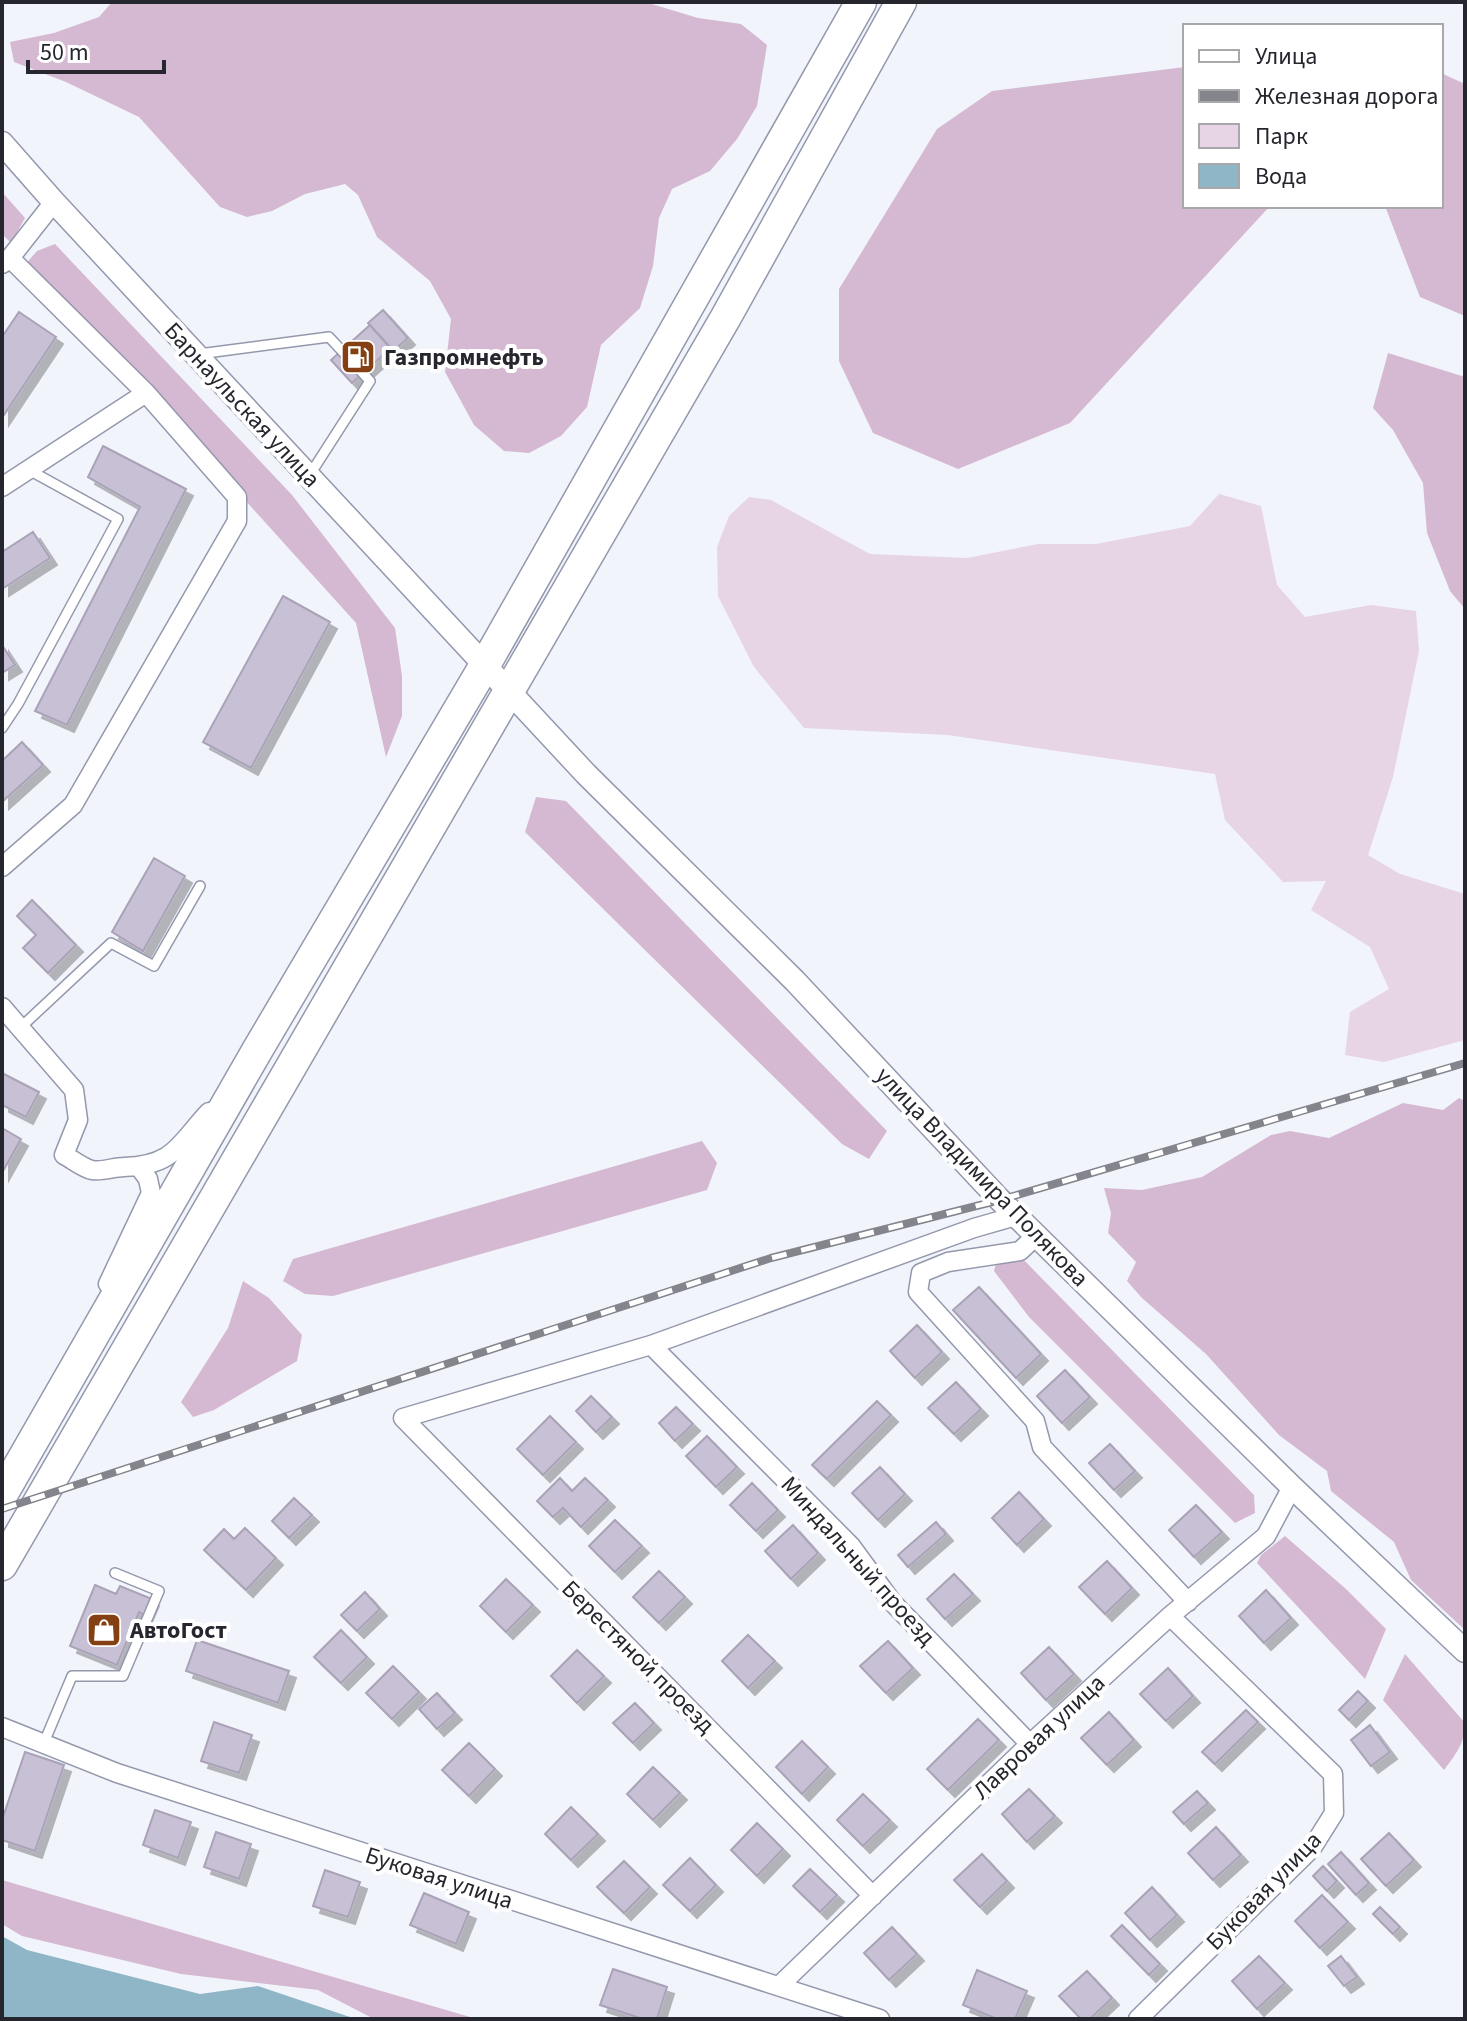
<svg xmlns="http://www.w3.org/2000/svg" width="1467" height="2021" font-family="'Source Sans 3',sans-serif">
<style>
.green{fill:#e7d4e5}
.forest{fill:#d5b8d1}
.water{fill:#8fb6c6}
.building{fill:#c8c0d5;stroke:#aaa2b6;stroke-width:2;filter:url(#shadow)}
.lines{fill:none;stroke-linecap:round;stroke-linejoin:round}
.service-casing{stroke:#9498ac;stroke-width:12}
.minor-casing{stroke:#9498ac;stroke-width:21}
.tertiary-casing{stroke:#9498ac;stroke-width:25}
.trunk-casing{stroke:#9498ac;stroke-width:33}
.service{stroke:#fff;stroke-width:9}
.minor{stroke:#fff;stroke-width:18}
.tertiary{stroke:#fff;stroke-width:22}
.trunk{stroke:#fff;stroke-width:30}
.rail-casing{stroke:#83848c;stroke-width:8}
.rail{stroke:#fff;stroke-width:5;stroke-dasharray:15;stroke-linecap:butt}
.labels{text-anchor:middle;dominant-baseline:central;stroke-width:8;stroke-linejoin:round;paint-order:stroke}
.poi-label{font-size:24px;font-weight:bold;fill:#25262e;stroke:#fff;text-anchor:start}
.street-label{font-size:24px;fill:#25262e;stroke:#fff}
</style>
<defs>
<filter id="shadow"><feDropShadow dx="7" dy="7" stdDeviation="0" flood-color="#0004"/></filter>
</defs>
<rect width="100%" height="100%" fill="#f2f4fc"/>
<path class="green" d="M1219,494L1261,506L1277,585L1305,617L1371,605L1416,611L1419,651L1393,777L1368,855L1400,874L1465,894V1040L1384,1062L1345,1055L1350,1012L1389,989L1370,947L1311,910L1326,881L1283,882L1225,820L1215,774L948,735L804,728L754,667L718,596L717,547L729,516L749,497L771,500L870,554L967,558L1038,544H1096L1190,526Z"/>
<path class="forest" d="M112,2H645L698,18L741,24L767,45L757,106L737,139L710,171L672,189L659,218L653,266L640,308L601,345L587,407L561,436L529,453L504,451L474,425L445,372L451,319L430,281L377,237L358,195L345,184L305,194L272,211L247,217L220,207L139,117L66,82L14,62L10,42L54,33L99,17Z
M1185,67V206H1270L1070,423L958,469L873,433L839,361V289L937,129L992,91Z
M1441,73L1465,84V316L1420,297L1385,206H1441Z
M2,192L25,218L11,243L2,234Z
M55,244L292,495L395,628L402,676V716L386,757L356,623L207,458L24,266L37,251Z
M1388,353L1465,377V609L1450,591L1427,533L1423,483L1393,430L1373,408Z
M536,797L566,801L887,1131L869,1159L842,1144L525,832Z
M1459,1098L1465,1101V1630L1411,1580L1394,1542L1331,1491L1327,1471L1279,1435L1206,1354L1142,1298L1127,1281L1136,1262L1108,1233L1111,1213L1104,1188L1142,1190L1202,1177L1271,1135L1290,1131L1329,1138L1403,1103L1443,1110Z
M702,1141L717,1163L707,1190L333,1296L305,1294L283,1281L293,1259Z
M1019,1255L1254,1495L1255,1513L1235,1523L1029,1317L994,1271L998,1256Z
M243,1281L269,1298L302,1335L297,1361L214,1410L193,1417L181,1402L228,1328Z
M1285,1536L1346,1589L1386,1629L1365,1679L1257,1563L1261,1555Z
M1405,1654L1465,1723C1465,1743 1456,1754 1444,1770L1383,1700Z
M2,1880L477,2019H374L318,1990L181,1974L22,1936L2,1924Z"/>
<path class="water" d="M2,1936L27,1950L200,1994L258,1986L356,2019L2,2017Z"/>
<path class="building" d="M383,310L408,338L393,351L368,323Z
M19,312L56,337L2,418V337Z
M370,325L391,348L352,383L331,360Z
M103,446L186,489L67,725L35,711L140,507L88,477Z
M33,532L50,558L2,589V552Z
M283,596L330,622L251,768L203,742Z
M2,645L15,665L2,673Z
M22,742L43,765L2,802V761Z
M154,858L185,876L143,951L112,932Z
M32,900L76,945L48,973L23,948L36,935L17,916Z
M2,1073L39,1092L26,1117L2,1105Z
M2,1128L21,1139L2,1173Z
M979,1287L1041,1354L1016,1378L953,1310Z
M917,1325L942,1352L915,1378L890,1351Z
M1065,1370L1090,1397L1062,1423L1037,1396Z
M956,1382L981,1409L954,1434L928,1408Z
M591,1396L612,1417L596,1432L576,1411Z
M877,1401L891,1415L827,1479L812,1465Z
M676,1407L693,1424L675,1441L659,1423Z
M550,1416L576,1442L543,1475L517,1449Z
M707,1436L737,1467L716,1487L686,1456Z
M1110,1444L1135,1471L1114,1490L1089,1463Z
M880,1467L905,1494L878,1520L852,1493Z
M560,1478L572,1491L585,1478L608,1500L581,1527L563,1508L553,1517L537,1501Z
M752,1483L778,1510L756,1531L730,1505Z
M1019,1492L1044,1519L1017,1545L992,1518Z
M294,1498L312,1515L289,1538L272,1521Z
M1196,1505L1222,1532L1194,1557L1169,1530Z
M615,1520L642,1546L615,1572L589,1546Z
M936,1522L946,1534L908,1567L898,1555Z
M793,1525L818,1553L791,1579L765,1551Z
M245,1528L276,1558L246,1590L204,1550L224,1529L234,1539Z
M1107,1561L1132,1588L1105,1614L1079,1587Z
M659,1571L685,1597L659,1623L633,1597Z
M954,1574L973,1594L945,1619L927,1599Z
M506,1579L533,1605L506,1632L480,1606Z
M95,1585L116,1594L120,1586L152,1599L145,1615L139,1612L117,1665L70,1646Z
M1266,1590L1291,1618L1264,1643L1239,1616Z
M365,1592L380,1609L357,1631L341,1615Z
M341,1630L367,1657L341,1683L314,1657Z
M748,1635L775,1661L748,1688L722,1661Z
M197,1640L289,1671L278,1703L186,1671Z
M888,1641L913,1668L886,1693L860,1666Z
M1049,1647L1074,1674L1046,1700L1021,1673Z
M577,1650L604,1676L577,1703L551,1676Z
M393,1666L419,1692L392,1719L366,1693Z
M1168,1668L1193,1696L1166,1721L1140,1694Z
M1358,1691L1368,1701L1349,1720L1339,1710Z
M437,1693L455,1713L437,1729L419,1709Z
M635,1703L654,1723L633,1743L613,1723Z
M1246,1710L1258,1722L1215,1764L1202,1752Z
M1109,1712L1134,1740L1107,1765L1081,1738Z
M978,1719L999,1740L948,1790L927,1769Z
M214,1722L252,1735L239,1773L201,1761Z
M1370,1725L1390,1752L1371,1766L1351,1740Z
M802,1741L828,1767L802,1794L776,1767Z
M469,1743L495,1769L469,1796L442,1770Z
M25,1752L64,1765L35,1851L2,1840V1820Z
M653,1767L680,1793L653,1820L627,1794Z
M1029,1789L1055,1816L1027,1842L1002,1814Z
M1197,1791L1208,1803L1184,1824L1173,1812Z
M863,1794L890,1820L863,1846L837,1820Z
M571,1807L598,1834L571,1860L545,1834Z
M155,1810L191,1822L178,1858L143,1845Z
M757,1823L783,1849L757,1876L731,1850Z
M1216,1827L1241,1855L1213,1880L1188,1853Z
M216,1832L251,1844L239,1879L204,1867Z
M1389,1833L1414,1860L1386,1886L1361,1859Z
M1341,1852L1369,1883L1356,1895L1328,1864Z
M982,1854L1007,1881L980,1907L954,1880Z
M690,1858L716,1885L690,1911L663,1885Z
M624,1861L650,1887L624,1913L597,1887Z
M1323,1866L1337,1881L1327,1891L1313,1876Z
M810,1869L837,1895L820,1912L793,1886Z
M325,1870L360,1882L348,1917L313,1906Z
M1152,1887L1177,1915L1150,1940L1125,1913Z
M424,1893L469,1912L456,1944L410,1925Z
M1322,1895L1348,1922L1320,1948L1295,1921Z
M1380,1907L1400,1927L1393,1934L1373,1914Z
M1122,1925L1160,1964L1149,1975L1111,1936Z
M892,1927L917,1954L889,1980L864,1953Z
M1259,1956L1285,1983L1257,2009L1232,1981Z
M1341,1956L1357,1977L1344,1986L1328,1966Z
M613,1969L667,1987L657,2019H643L600,2005Z
M977,1970L1027,1991L1015,2019H997L963,2005Z
M1087,1971L1112,1998L1090,2019H1081L1059,1996Z"/>
<g class="lines">
<g class="service-casing">
<path id="service" d="M199,354L329,337L370,381L309,476
M2,728L18,704L118,519L29,470
M20,1028L111,943L154,966L200,886
M43,1745L72,1676H123L159,1591L115,1573"/>
</g>
<g class="minor-casing">
<path id="minor" d="M2,264L10,258L54,202
M2,487L146,393
M2,867L73,805L237,521V497L146,393L10,258
M2,1007L74,1090L78,1120L64,1155C72,1159 83,1168 92,1170C102,1172 114,1167 124,1167C174,1166 179,1144 209,1112
M1036,1236L1020,1251L948,1262L921,1273L918,1292L1035,1421L1042,1447L1188,1602
M108,1284L151,1193L148,1179L140,1168
M651,1345L851,1546L892,1602L1030,1744
M2,1727L117,1773L880,2019
M873,1896L403,1418L651,1345L974,1228L1016,1216
M780,1985L1030,1744L1170,1616L1266,1536L1292,1487
M1138,2019L1312,1848L1334,1813L1333,1774L1170,1616"/>
</g>
<g class="tertiary-casing">
<path id="tertiary" d="M2,143L54,202L586,774L795,981L1000,1200L1292,1487L1465,1651"/>
</g>
<g class="trunk-casing">
<path id="trunk" d="M2,1495L258,1049L485,665L861,2
M2,1565L726,317L901,2"/>
</g>
<use href="#service" class="service"/>
<use href="#minor" class="minor"/>
<use href="#tertiary" class="tertiary"/>
<use href="#trunk" class="trunk"/>
<g class="rail-casing">
<path id="rail" d="M2,1509L771,1258L1000,1200L1465,1063"/>
</g>
<use href="#rail" class="rail"/>
</g>
<defs>
<g id="fuel-square" transform="scale(1.8)"><rect x="-9" y="-9" width="18" height="18" rx="4" fill="#844012" stroke="#fff"/><path d="M-5.5-6h7V0h2V4h1.3V-2.5L3-4.5l.8-.8L6-3V5H2.5V1h-1V6h-7ZM-4.2-4.7v3.2H.2V-4.7Z" fill="#fff"/></g>
<g id="shop-square" transform="scale(1.8)"><rect x="-9" y="-9" width="18" height="18" rx="4" fill="#844012" stroke="#fff"/><path d="M-5-2.5h2.3a2.7 3.5 0 0 1 5.4 0H5L5.5 6h-11ZM-1.5-2.5h3a1.5 2.3 0 0 0-3 0Z" fill="#fff"/></g>
</defs>
<g fill-rule="evenodd">
<use href="#fuel-square" x="358" y="357"/>
<use href="#shop-square" x="104" y="1630"/>
</g>
<g class="labels">
<g class="poi-label">
<text x="384" y="357">Газпромнефть</text>
<text x="130" y="1630">АвтоГост</text>
</g>
<g class="street-label">
<text transform="translate(242 405) rotate(47)">Барнаульская улица</text>
<text transform="translate(982 1177) rotate(46)">улица Владимира Полякова</text>
<text transform="translate(858 1561) rotate(48)">Миндальный проезд</text>
<text transform="translate(638 1657) rotate(45)">Берестяной проезд</text>
<text transform="translate(1039 1737) rotate(-43)">Лавровая улица</text>
<text transform="translate(439 1878) rotate(18)">Буковая улица</text>
<text transform="translate(1264 1891) rotate(-46)">Буковая улица</text>
</g>
</g>
<rect width="1467" height="2021" fill="none" stroke="#25262e" stroke-width="8"/>
<rect x="1183" y="24" width="260" height="184" fill="#ffffff" stroke="#a8a8ab" stroke-width="2"/>
<rect x="1199" y="50" width="40" height="12" fill="#ffffff" stroke="#a8a8ab" stroke-width="2"/>
<text x="1255" y="64" font-size="24" fill="#25262e">Улица</text>
<rect x="1199" y="90" width="40" height="12" fill="#83848c" stroke="#a8a8ab" stroke-width="2"/>
<text x="1255" y="104" font-size="24" fill="#25262e">Железная дорога</text>
<rect x="1199" y="124" width="40" height="24" fill="#e7d4e5" stroke="#a8a8ab" stroke-width="2"/>
<text x="1255" y="144" font-size="24" fill="#25262e">Парк</text>
<rect x="1199" y="164" width="40" height="24" fill="#8fb6c6" stroke="#a8a8ab" stroke-width="2"/>
<text x="1255" y="184" font-size="24" fill="#25262e">Вода</text>
<path d="M28 60v12h136v-12" fill="none" stroke="#25262e" stroke-width="4"/>
<text x="40" y="60" font-size="24" fill="#25262e" stroke="#ffffff" stroke-width="6" paint-order="stroke">50 m</text>
</svg>
